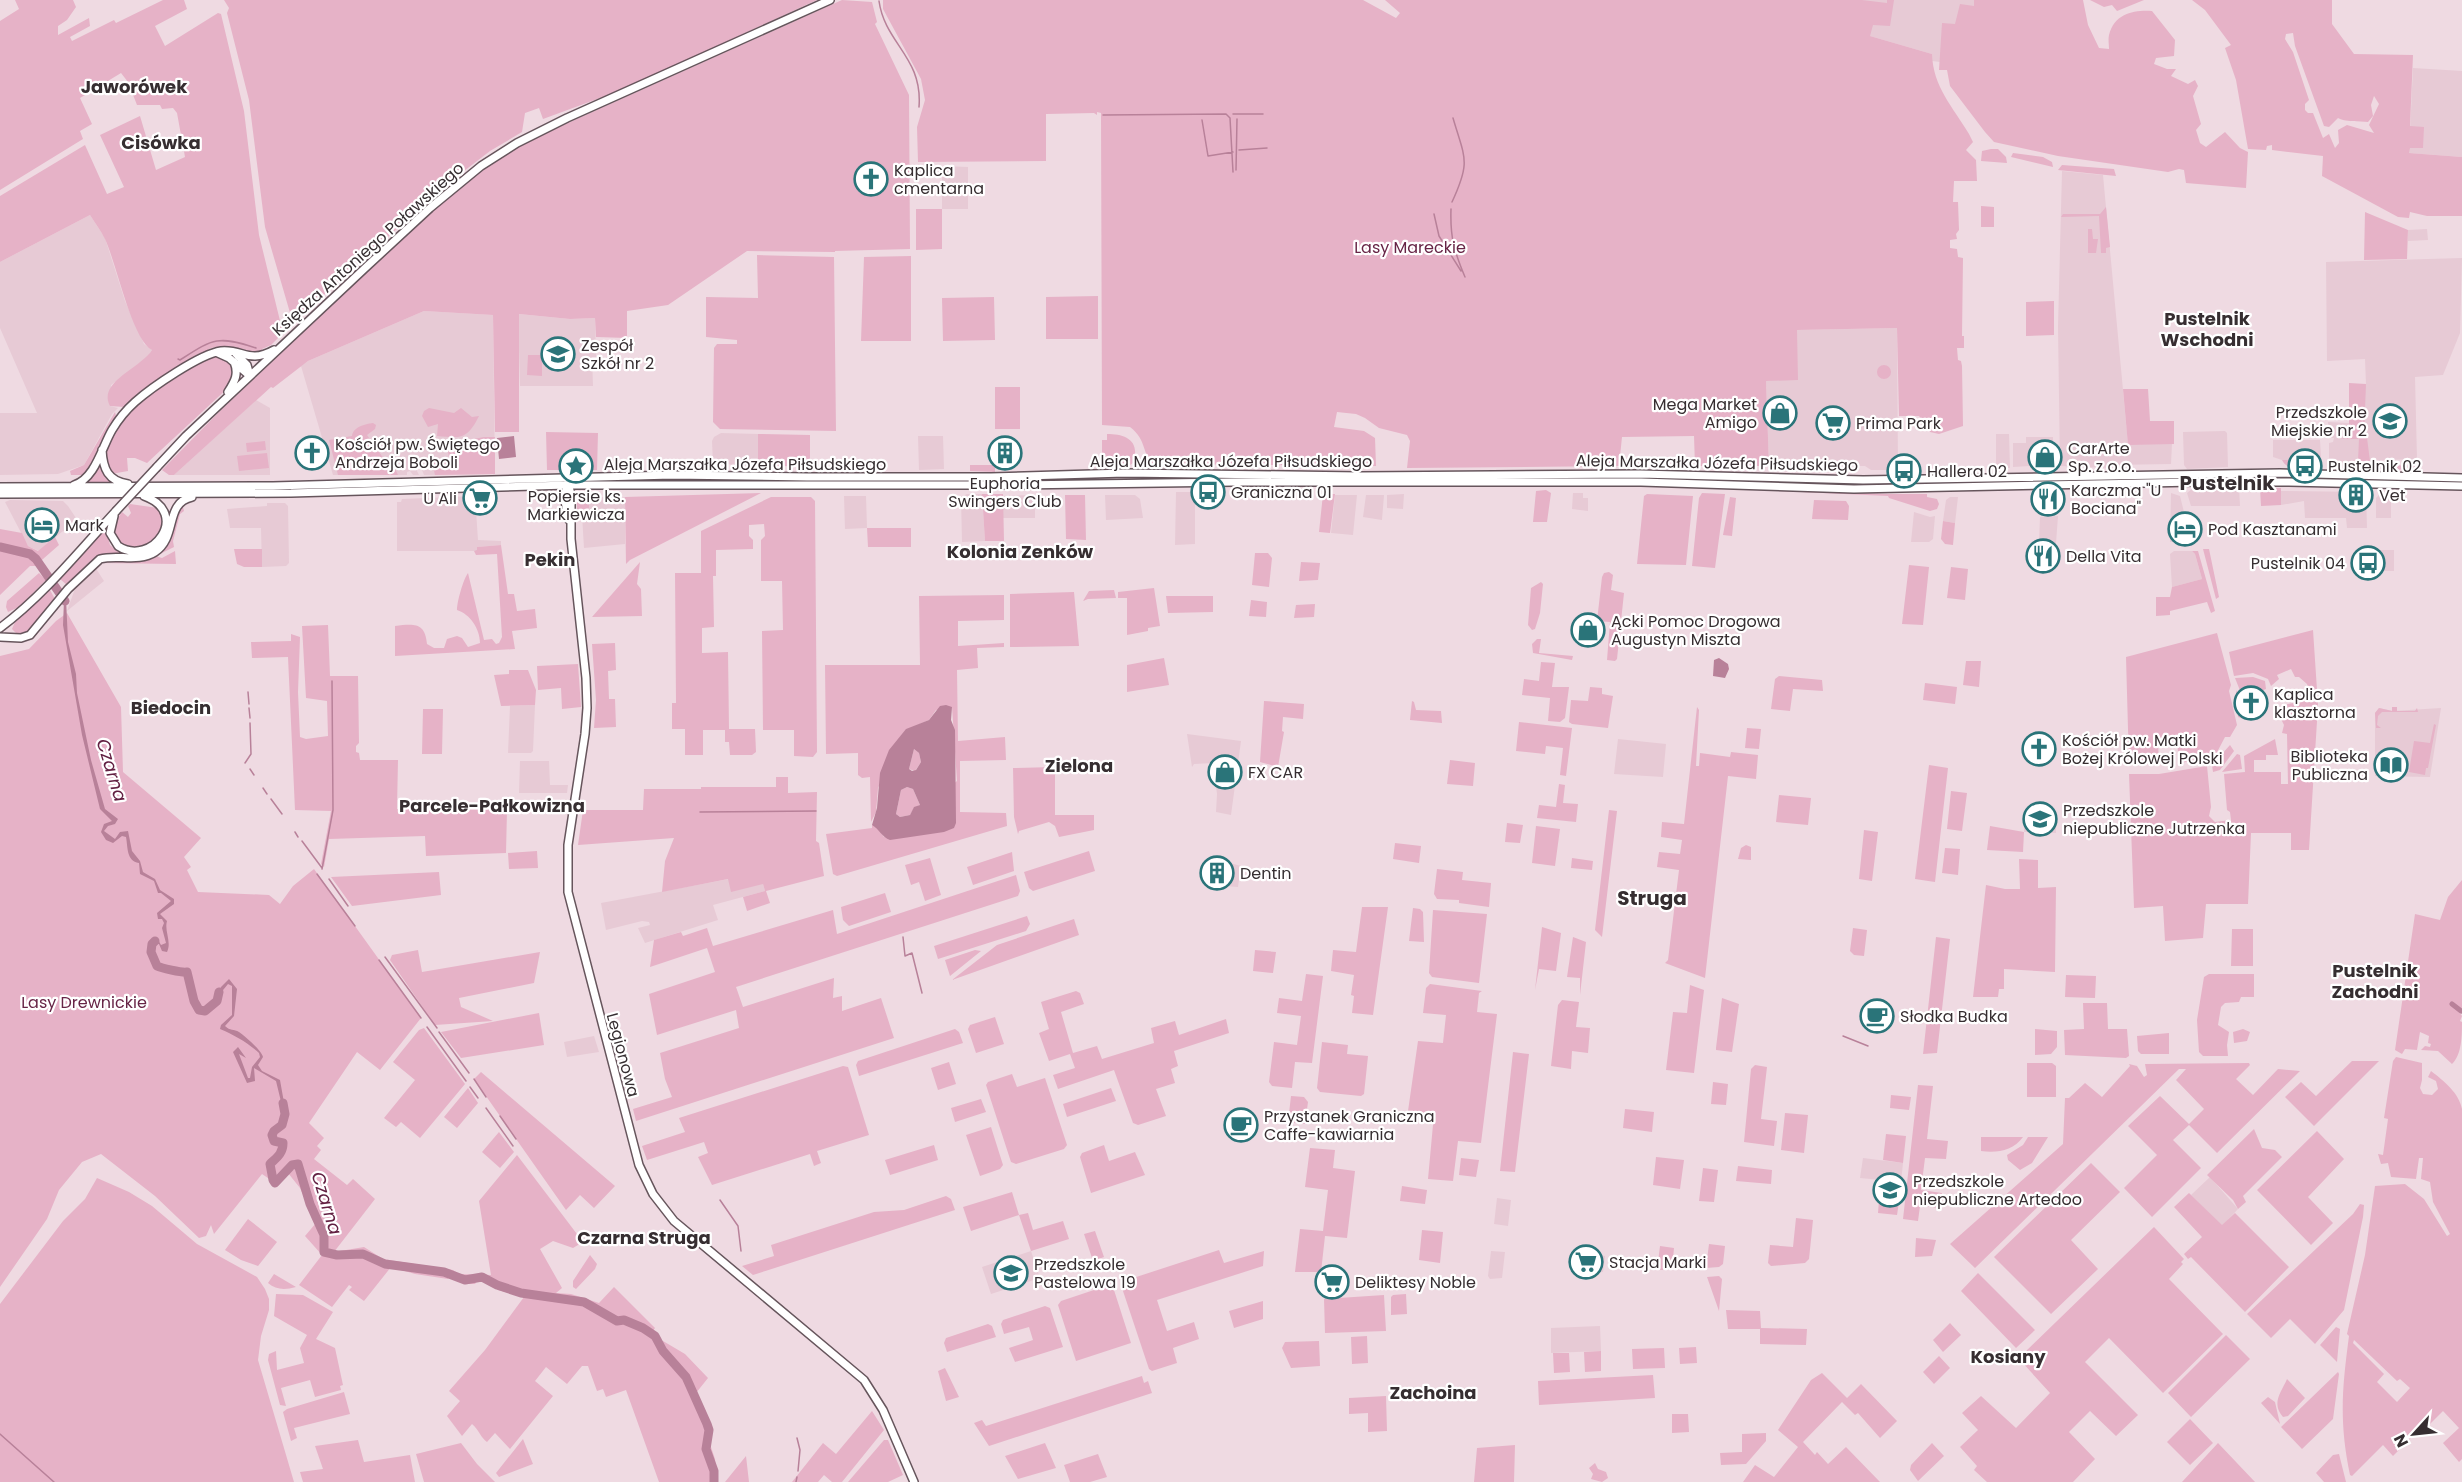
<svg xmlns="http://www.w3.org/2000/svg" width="2462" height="1482" font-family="Poppins,sans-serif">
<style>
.built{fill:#e7cad5}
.green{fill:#e6b2c7;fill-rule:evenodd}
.water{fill:#b88199;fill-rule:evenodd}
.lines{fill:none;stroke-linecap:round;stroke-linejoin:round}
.stream{stroke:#b88199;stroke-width:1.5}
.canal{stroke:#b88199;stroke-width:5}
.river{stroke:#b88199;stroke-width:9}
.secondary-casing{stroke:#66555c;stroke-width:10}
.secondary{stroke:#fff;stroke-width:7}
.secondary-bridge-casing{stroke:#66555c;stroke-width:10;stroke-linecap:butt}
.secondary-bridge{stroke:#fff;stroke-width:7}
.labels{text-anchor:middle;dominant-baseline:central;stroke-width:4.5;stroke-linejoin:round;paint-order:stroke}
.poi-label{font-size:16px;fill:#362e31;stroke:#fff;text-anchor:start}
.park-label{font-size:16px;fill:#672446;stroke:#fff}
.street-label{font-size:16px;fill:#362e31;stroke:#fff}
.neighbourhood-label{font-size:18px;font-weight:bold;fill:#362e31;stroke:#fff}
.water-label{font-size:18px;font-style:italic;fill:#622042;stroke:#fff}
.quarter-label{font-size:20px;font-weight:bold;fill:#362e31;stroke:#fff}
</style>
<rect width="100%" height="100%" fill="#efdae2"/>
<path class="built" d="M1803,0H1988L1972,66L1932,61V54L1870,36Z
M2413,68L2462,71V157L2409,153Z
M942,166L968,167V209H942Z
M2062,171L2103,175L2128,444H2172L2171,464L2111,465L2110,468L2060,466L2058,327Z
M90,215L105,238L125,301L144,344L152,350L147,358L111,385L110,406L118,408L112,414L84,465L58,474L0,475V413H37L0,328V262Z
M2427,229L2428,240L2408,241V230Z
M2462,258L2460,333L2443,375L2415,377L2417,459L2355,461L2354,469H2337L2329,466V443L2333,442L2334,438H2328V422L2349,423L2350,437L2366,384L2365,359L2327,361L2326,262Z
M424,311L493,315L495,474L424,475L420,465L415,467L419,475H413L410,471L407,472V475H333L301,366L308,361Z
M518,314L570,319L595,318L596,357H592L593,386H520Z
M1897,328L1898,470H1871L1865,466H1769L1766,381L1776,380L1797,330Z
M256,400L270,408V475H174Z
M2225,431L2227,433L2228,467L2187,469L2184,465L2183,432Z
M721,433L758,434V465L713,464L712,441L714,437Z
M1996,434H2009L2010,468H1996Z
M918,436H943L944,469L919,470Z
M2026,437H2053V461L2049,465L2013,467V443H2026Z
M2273,440H2320L2321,457L2316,460H2282L2273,457Z
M2239,487L2240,506H2191L2187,493L2193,488Z
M2280,491L2366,492L2367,528H2347L2346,518H2305L2304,501L2281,505Z
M1176,492H1195V544L1175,545Z
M1573,493H1583V498H1588V511L1572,509Z
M2171,493L2180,496L2191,540L2190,542H2170Z
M967,494H982L985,541L962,542L961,497Z
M1404,494L1403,509L1387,508V495Z
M2057,494L2058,505H2041V495Z
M2380,494H2391V518H2376V498Z
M1035,495V518H1003V496Z
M1105,495H1135L1140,499L1143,518L1106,520Z
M1335,495H1357L1353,535L1331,533Z
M1366,495H1384L1382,520L1363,517Z
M475,496L478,540L501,541V545L477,547V551H397V502H401L402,499Z
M844,496H866L867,528L845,529Z
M589,497H625V544L584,548L582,515L589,508Z
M1950,497H1958L1955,523L1943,521L1946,500Z
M10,500L63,501L68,506L80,524L70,534L68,531H63L39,551L28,546L5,502Z
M267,503H285L288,506L289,563L286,566L262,567L261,528H230L227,509L267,506Z
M1914,512L1930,517L1935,516L1933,539L1929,542H1911Z
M2058,516L2056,543H2039L2040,517Z
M2379,550H2394V571H2376L2375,552Z
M2174,551H2192L2195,554L2202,579L2172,587L2170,554Z
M95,567L104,581L67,611L76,586Z
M535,705L533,751L531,753H508L510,706Z
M2379,708L2393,711L2441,708L2430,777L2375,776V713Z
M1187,734L1241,741L1231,815L1216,812L1217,794L1213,763L1194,764L1192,767Z
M1618,739L1666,744L1663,777L1614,774Z
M520,761H549L550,785H568L567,793H519Z
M2024,812H2056V833L2024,832Z
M1226,862L1241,866L1238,887L1224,886V880L1210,882L1206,865Z
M729,879L763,884L765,891L713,905L718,920L645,943L638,928L650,925L649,922L642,921L606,930L601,903Z
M594,1036L599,1052L567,1057L564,1042Z
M1247,1117L1252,1137L1242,1140L1236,1120Z
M1863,1158L1903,1163L1899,1202L1879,1200L1881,1180L1860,1178Z
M2210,1177L2238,1209L2222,1226L2191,1195Z
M1497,1198L1511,1200L1508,1226L1494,1224Z
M1031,1251L1040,1278L991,1294L982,1267Z
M1491,1251L1505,1252L1502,1278L1490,1279L1488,1276Z
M1576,1253L1605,1256L1603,1272L1578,1273L1574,1270Z
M1321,1272H1342L1341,1287L1338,1290L1319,1291Z
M1600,1326L1601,1351L1551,1353V1328Z"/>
<path class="green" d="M15,0H73L76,7L67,20L58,26V35L89,18L90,26L70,37L72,41L114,20L116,23L163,0H184L187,9L155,26L165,46L218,13L221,14L244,111L259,235L283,333L271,345L262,349L261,353C243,353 228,344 211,348L149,387L124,407L110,406C97,382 141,368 152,350C132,340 116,262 105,239C101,231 95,223 90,215L0,262V196L85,145L107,194L124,187L100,135L140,116L156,170L185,157L177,113L173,108L162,109L160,105H137L128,82L121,73L80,98L92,124L80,131L83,139L0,190V21L19,9Z
M224,0H817L619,91L543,119L539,108L525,113L522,132L490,151L442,188L293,323L265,227L249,100L227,13L229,8Z
M842,0L872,2L877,22L875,24L909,95L910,249L835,251V252L747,251L668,305L627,311V338L596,337L595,318L570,319L519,314V432H495L493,315L424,311L308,361L273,388L271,387L174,475H169L162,470L220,411L434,208L483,169L521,144Z
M883,0H1363L1396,18L1400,13L1385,0H1862L1887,3V0H1894L1890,26L1873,25L1870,36L1932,54C1933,87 1953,107 1969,134L1973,142L1966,150L1976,160L1977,181H1954L1953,202H1958L1959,230L1956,234L1957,239L1950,240V248L1957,249L1958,257L1963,258L1962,336H1964V348H1957L1958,360L1961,361L1962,366L1963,426L1939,434L1930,432L1919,416H1899L1897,328L1797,330L1798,380L1766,381L1769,466H1695L1694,436L1622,437L1619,466L1407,468L1410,441L1407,435L1379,428L1365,418L1356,414L1337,412L1334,427L1364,431L1375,438L1376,466L1154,464C1141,454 1148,441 1130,427L1102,425L1101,113L1097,112V115L1094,113L1046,114V161L918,162L917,127L925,100L921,79L883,9Z
M1974,0H2083L2088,25L2099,48L2109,49C2109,45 2108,39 2109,35C2115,13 2134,10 2152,11L2175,40L2174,56L2156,58L2154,64L2167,69H2176L2171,76L2188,84L2195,80L2198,86L2193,96L2201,124L2196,130L2200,143L2206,147L2225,132L2240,148L2248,152L2246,188L2186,183L2184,170L2179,169L2168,172L2058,156L1994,142L1985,132L1950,86L1947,70H1939L1942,23L1955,24L1960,4L1974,6Z
M2090,0H2144L2117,11L2112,5L2104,7Z
M2192,0H2332V24L2354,54L2413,55L2410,126L2424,127L2423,148H2410L2409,153L2462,157V216H2427L2410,212L2409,218L2398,217L2322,176L2323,156L2272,150V145L2267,146L2266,150L2248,149L2236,80L2225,48L2231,45L2205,10ZM2293,33L2295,46L2324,126L2329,127L2338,118C2344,122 2360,121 2368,122L2373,116L2371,105L2374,96L2379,104L2369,125L2374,133L2347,125L2338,130L2339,143L2335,148L2329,134L2323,138L2313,113H2308L2305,110V104L2309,100L2293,52L2285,39L2286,34Z
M1991,149H1998L2006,157L2007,163L1981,161L1982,151Z
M2013,153L2043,157L2052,162L2053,167L2011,157Z
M2062,165L2114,169L2116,176L2058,170Z
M1981,206L1994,207V227H1981Z
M2106,207L2110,247L2106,248V253H2101L2099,216L2061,217L2063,214H2100Z
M916,209H942V249L916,250Z
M2365,212L2408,230L2407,259L2364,260Z
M2088,229H2092L2093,239H2098L2096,253H2088Z
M757,255L834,257L836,431L720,429L713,422L714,348L717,344H737V340L706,337V297L758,298Z
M911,256V341H861L864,257Z
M1098,296V339H1046V297Z
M994,297L995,340L943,341L942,298Z
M2054,301V335L2026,336V302Z
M528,355H542V376L527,375Z
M216,356L230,362L234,370L230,386L147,463L135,458H127L128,471L111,474C109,468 105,463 105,456C108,419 151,394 179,376C190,368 202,359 216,356Z
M1877 372a7 7 0 1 1 14 0a7 7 0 1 1-14 0Z
M2349,383L2366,384L2364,435L2367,438L2370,461H2358L2359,439H2341L2349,437Z
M995,387H1020V429H995Z
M2123,389H2148L2150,421H2174V444L2128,445Z
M429,408L454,413L461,408L472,417L479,416C467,440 461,438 437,436L438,424L428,427L422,416L424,411Z
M115,412L116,416L85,475H71L70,471L84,465Z
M373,423L376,425L375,429L367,435L384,459L390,458L398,475H338L329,440L352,436C353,427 365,424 373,423Z
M546,432L598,433L597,470H547Z
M758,434L810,435V467L758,465Z
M1107,434C1125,434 1141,440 1133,463L1130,465H1102V440H1107Z
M484,437H495V474L435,475L432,462L449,458L447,444Z
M265,441L266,450L247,452L246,443Z
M267,453L269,468L239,471L237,456Z
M2282,460H2316L2317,463C2312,465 2307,463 2303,465C2295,467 2287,470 2282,460Z
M100,461L114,483L86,484Z
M970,465H995V472L970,471Z
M2418,465L2420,470L2373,469L2379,466Z
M2297,476L2356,478V481L2198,480Z
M1647,485L1889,494H1927V497L1937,499L1939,504L1937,509L1930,511L1889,498L1888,496Z
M2260,488H2281V505L2261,506Z
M1546,490L1551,493L1547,522H1533L1536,491Z
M761,493L630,560L626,564L625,497Z
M1702,493L1725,494L1715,568L1692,566L1699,498Z
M982,494H1003L1004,541H985Z
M1323,494H1335L1330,533L1319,532Z
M1647,494L1693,496L1686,565L1637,564L1644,496Z
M1065,495H1085L1086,540L1066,539Z
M589,497V508L577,511V498Z
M771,497H811L815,501L817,752L813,757L794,756V730H763L762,631L783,630L782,581H761V540L765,536L764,524L749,525V536L753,540V549L716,550V576H713L714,627L702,628V653L728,652L729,729H755L756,752L752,755H730L729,742H725V730H703V755H685V729H672V703H676L675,573H701V531Z
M1730,497L1736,498L1732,536L1723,535Z
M1814,500L1846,501L1849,506L1848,520L1812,519Z
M130,504L158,508C178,534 132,567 113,534L116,520L122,512L128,517L131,513L128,506Z
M180,507H183L184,511L180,514L173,541L174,547L160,554L172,537L178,510Z
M1943,521L1955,523L1953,545L1945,544L1941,539Z
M105,527L110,545L122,555L98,557L68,586L60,579Z
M867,528H911V547H868Z
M0,529L22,533L28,546L38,551L55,537L59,545L35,566H30L0,595Z
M501,545L508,594H514L517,611L535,609L537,628L512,631L515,649L395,656V626C414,624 425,622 427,644L434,648H444L447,639L457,636L462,638L468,647L480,643C480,629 470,614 457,610C457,602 463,580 468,573L484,640L492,639L496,644L499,643L502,637L497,554L476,555L474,551L477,550V547Z
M234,549H262V567H244L237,564Z
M2203,549H2209L2219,597L2216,599Z
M175,551L176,564L101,563L142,561L155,556L162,558Z
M2192,551H2198L2215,611L2211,613L2207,602L2170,611V615L2156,616V597H2170L2172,587L2202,579L2195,554Z
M1255,553H1268L1272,558L1269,587L1252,585Z
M640,562L637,584L641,589L642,616L592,617Z
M1301,562L1320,563L1318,580L1299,581Z
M1909,565L1929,567L1923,625L1902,624Z
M1951,567L1968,569L1965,600L1947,598Z
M1609,572L1613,575L1611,590L1624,593L1617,659L1615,661L1607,660L1610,622L1597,621L1602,577L1604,573Z
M39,573L46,580L19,607L8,612L6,607L7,601Z
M1541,582L1543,584L1540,613L1535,629L1532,630L1528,625L1531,588Z
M1154,588L1160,626L1148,628V631L1127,635V598H1118V592Z
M50,590L55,599L54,602L29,632L18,635L12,629L15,622Z
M1114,590L1116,598L1088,599L1083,601L1089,591Z
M1074,592L1079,646L1010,647V594Z
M1004,595V620L958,621V646L1004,643V647L977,648L978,668L957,670L958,741L1005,737L1006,760L960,761V812L1006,813L1007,826L837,876L833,874L826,834L872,828V825L878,828L884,837L957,781L952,707L936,710L929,720L906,730L900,737L878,788L876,812L871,822L870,777L862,778L858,775V753L826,754L825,665H920L919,596Z
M1166,596H1213V612L1168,613Z
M1251,600L1267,602L1266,617L1249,616Z
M1315,604L1314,617L1294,618L1296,605Z
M67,613L121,707L123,772L201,838L184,857L191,867L187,870L198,892L269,895L280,904L293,886L314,869L421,1018L380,1070L357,1052L309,1123L324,1138L317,1146L321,1150L314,1159L347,1185L353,1179L375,1199L334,1252L364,1247L383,1259L453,1270L459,1274L491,1275L479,1201L517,1155L583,1242L573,1248L553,1241L540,1249L562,1288L556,1293L571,1294L599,1303L614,1287L655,1328L653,1331L662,1342L663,1341L685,1354L708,1378L696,1393L712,1434L710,1444L715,1459L717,1482H659L626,1390L606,1397L603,1389L597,1391L588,1366H582L567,1384L546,1367L535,1381L553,1396L510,1449L495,1433L487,1442C481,1438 479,1430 472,1424L462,1436L447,1416L460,1401L449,1391L485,1350L524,1297L498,1290L489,1282L478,1280L475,1284H468L451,1275L448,1279L415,1274L391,1267L364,1301L349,1290L352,1287L349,1285L332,1307L299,1285L322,1255L305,1236L316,1223L300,1188L288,1173L278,1185L262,1174L214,1234L211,1225L206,1236L199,1238L155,1196L101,1154L82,1162L59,1190L47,1219L0,1287V656L29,649L56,621Z
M328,625L330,676H358L359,743L356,746V752L359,753L360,760H398L397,809L507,810L506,853L426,856L425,836L329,839L324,867L321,864L331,811L295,810L288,657L252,658L251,642L291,641V634L300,637L298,692L300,737L306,739L328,736L327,701L306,698L302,626Z
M2313,630L2318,705L2309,850H2291V833H2251L2248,904H2206L2203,938L2165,941L2163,906L2134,908L2129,774H2159L2207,766L2211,807L2209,816L2215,822L2231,820L2230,812L2227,810L2224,774L2245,772L2244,756L2275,739L2278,755H2266V760H2254V772H2281V784H2288L2287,734L2282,733L2284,725L2276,709L2284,705L2307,700L2310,695L2307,684L2299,677H2295L2291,669L2277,675L2279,679L2271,686L2268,679L2253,673L2234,676L2229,652Z
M2217,633L2231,685L2229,691L2237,725L2230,737H2225L2214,758L2179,763L2177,741L2158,742L2159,766L2152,764L2129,765L2126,657Z
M1537,639H1541L1539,653L1573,656L1572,660L1533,653L1532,644Z
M615,643L616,670L608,671L609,699H615L616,727L594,728L596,700L592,644Z
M1164,658L1169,685L1127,692V665Z
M1966,661H1981L1979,687L1963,685Z
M1541,662L1555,663L1552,687H1569L1565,718L1560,722L1548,721L1550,698L1522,695L1524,679L1539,681Z
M578,664L581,707L562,709L561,688L538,690L537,666Z
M509,670H528L536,690L535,705L501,706L494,675L509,674Z
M1779,676L1822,680L1823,691L1793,689L1790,711L1771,709L1775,679Z
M2253,677L2265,681L2266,689L2253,694L2246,693L2243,698L2235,678Z
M1925,683L1957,687L1955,704L1923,700Z
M1590,687L1602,688V694L1613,696L1608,728L1572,724L1569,722L1571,700L1588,701Z
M2236,690L2249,715L2244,719L2238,717Z
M1264,701L1304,704L1303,719L1283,717L1282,731L1284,732L1278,767L1260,762Z
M1412,701L1414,702L1416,710L1441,711L1442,723L1410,720Z
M1697,707L1699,710L1696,766H1699L1700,753L1730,757L1731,752L1758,755L1756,779L1728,776L1705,978L1665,963L1668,960L1679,870L1657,867L1659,852L1680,854L1682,840L1661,837L1662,822L1684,824Z
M2392,707H2397V711H2415L2417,708L2418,712H2382L2378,716L2377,725L2381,728H2376L2375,713L2379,708L2392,711Z
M423,709H443L442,754H422Z
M1519,722L1572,728L1566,776L1560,775L1563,748L1546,746L1545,754L1516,751Z
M2434,724L2436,725L2428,768H2426L2425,775L2409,772L2414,741L2430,743Z
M1747,728L1761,729L1759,749L1745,748Z
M2230,745L2234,751L2220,770L2213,772L2212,765Z
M914,749L919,753L921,762L915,771L909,769Z
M2237,754L2240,755L2242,769L2222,772Z
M1450,760L1475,763L1473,786L1447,784Z
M1929,765L1948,768L1935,882L1915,879Z
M1055,767V815H1094V830L1059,837L1055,826L1049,822L1019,831L1018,834L1014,817L1013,768Z
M776,777H788V793L817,792L816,841L819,843L824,876L766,891L770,903L747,911L743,897L765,891L763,884L731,892L728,879L662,892L665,861L674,838L578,845L583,810H643L644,789H701V787H776Z
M1559,784L1565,785L1563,803L1578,804L1576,822L1537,818L1539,805L1556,807Z
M907,787L913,789L920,805L914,808L910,815L900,817L896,814L901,790Z
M1951,791L1967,793L1962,831L1947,829Z
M1779,795L1811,798L1808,825L1776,822Z
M1609,810L1617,811L1602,937L1595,930Z
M1507,823L1523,825L1520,843L1505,842Z
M1536,826L1560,829L1555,866L1532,863Z
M1990,826L2024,832L2023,852L1987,850Z
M1864,830L1878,832L1872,881L1859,879Z
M1395,843L1421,846L1419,863L1393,859Z
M1746,845L1751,847V860L1738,859L1741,848Z
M1945,848L1960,849L1958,875L1942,873Z
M537,851L538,868L509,869L508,853Z
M1089,851L1095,871L1033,891L1029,888L1024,872Z
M1012,852L1014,871L973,885L967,867Z
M930,858L941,895L925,901L919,882L911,885L905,865Z
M1572,858L1593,861L1592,870L1571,868Z
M2019,859L2038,860V888L2056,887L2055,972L2004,969V989H1999L1998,997H1973L1986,885L2005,889H2020Z
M1437,869L1463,872L1462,880L1491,883L1489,907L1459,903V900L1437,899L1434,894Z
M439,872L441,895L352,906L331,877Z
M1016,875L1020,891L1018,896L736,987L743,1007L834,978L833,998L842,996V1011L881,998L894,1038L636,1121L633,1109L672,1097L665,1079L660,1053L739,1028L736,1010L657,1035L649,994L715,972L707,948L650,967L654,940L681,932L683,936L707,928L713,946L833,910L837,934Z
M2462,880V1010L2459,1012L2462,1016L2460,1021L2462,1022C2462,1034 2462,1055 2452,1064L2438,1051L2421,1050L2425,1046L2430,1047L2431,1044L2428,1043L2429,1036L2420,1032L2417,1050L2405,1049L2402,1054L2395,1050L2415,914L2440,920L2448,897Z
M885,893L891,912L849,926L843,920L841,907Z
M1362,907H1388L1373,1015L1352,1013L1354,996L1351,995L1354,975L1331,971L1333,950L1356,952Z
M1413,908L1420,909L1423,912L1424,942L1409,941Z
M1433,910L1487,914L1479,983L1432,977L1429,973Z
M1027,916L1030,924L1026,931L938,959L934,946Z
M1074,919L1079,935L952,980L997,945Z
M1542,927L1561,933L1556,971L1539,969L1535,990Z
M1853,928L1867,930L1864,956L1854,955L1850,951Z
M2232,929H2253V966H2231Z
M1573,937L1586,942L1580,995V978L1567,977Z
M1936,937L1950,939L1937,1053L1923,1054Z
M418,950L422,972L540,952L534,983L459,998L461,1007L493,1021L435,1025L390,960L392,955Z
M975,950L981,951L950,976L945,960Z
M1255,950L1276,952L1273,973L1253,971Z
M1306,974L1323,976L1312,1063L1295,1062L1292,1088L1272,1086L1269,1082L1274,1042L1297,1045L1301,1016L1277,1013L1279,998L1302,1001Z
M2209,974H2254V997H2241L2239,1002L2225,1003L2221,1007L2218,1025L2229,1032L2227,1045L2228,1056H2203L2199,1052L2197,1020L2204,977Z
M2066,975L2096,976L2095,998L2065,997Z
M1430,984L1482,991L1479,993L1477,1012L1497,1014L1481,1143L1458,1141L1453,1181L1428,1179L1434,1114L1408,1111L1418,1041L1443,1043L1446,1015L1423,1013L1426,988Z
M1690,985L1704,990L1694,1073L1666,1070L1673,1012L1687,1013Z
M1076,991L1080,993L1084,1004L1061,1012L1073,1053L1097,1046L1102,1059L1154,1043L1151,1028L1175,1021L1179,1035L1226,1019L1229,1033L1174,1051L1178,1066L1171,1069L1175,1083L1156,1089L1166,1116L1138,1125L1133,1123L1114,1070L1058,1089L1053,1075L1075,1068L1070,1054L1049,1061L1039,1033L1049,1029L1041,1002Z
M1722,998L1739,1004L1732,1052L1716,1050V1048Z
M1562,1000L1579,1002L1576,1027L1590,1028L1588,1053L1572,1051L1571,1069L1551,1066L1558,1005Z
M2083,1003H2107L2108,1029H2127L2129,1056L2126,1058L2065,1055L2064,1030L2084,1029Z
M539,1013L544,1045L461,1058L441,1032Z
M995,1017L1004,1044L976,1053L968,1029L970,1025Z
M424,1028L465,1084L420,1138L401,1122L396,1127L384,1118L415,1080L393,1062L419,1030Z
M955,1029L959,1032L963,1043L859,1076L856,1065L858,1061Z
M2035,1029L2057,1031V1047L2051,1054L2035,1055Z
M2243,1029L2250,1032L2247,1041L2234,1043L2233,1032Z
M2169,1033V1054H2141L2138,1051L2137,1036Z
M1322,1042L1348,1045L1347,1054L1368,1056L1364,1094L1361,1096L1320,1092L1317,1088Z
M1513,1052L1529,1054L1515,1172L1500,1171Z
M2396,1057L2422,1063V1080L2420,1088L2423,1094L2432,1095L2438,1089L2436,1081L2428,1077L2431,1071C2444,1081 2459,1093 2462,1109V1459L2459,1462L2443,1443L2459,1428L2443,1411L2424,1430L2421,1428L2393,1456L2383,1445L2352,1476L2350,1475C2339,1422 2342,1389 2349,1336L2347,1334L2365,1255L2375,1186L2405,1184L2424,1199L2447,1236L2450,1234L2433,1202L2430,1182L2421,1179L2423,1158H2419L2416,1179L2391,1177L2388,1163L2381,1164L2378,1154L2383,1155L2388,1119L2384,1118L2393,1061ZM2354,1340L2397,1381L2400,1379L2410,1388L2397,1402L2377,1382L2384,1374L2353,1343Z
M2352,1061H2379L2314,1126L2285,1097L2301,1082L2316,1096Z
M949,1062L956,1084L938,1090L931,1068Z
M2027,1063H2052L2056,1066V1097H2027Z
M2249,1063L2250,1065L2236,1079L2253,1095L2278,1069L2300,1071L2217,1153L2189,1125L2173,1140L2201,1168L2152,1217L2124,1188L2157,1155L2128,1126L2160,1096L2189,1124L2204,1109L2176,1080L2186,1069H2179L1975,1268L1950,1244L2063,1144L2065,1098H2069L2085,1083L2102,1097L2130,1066L2129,1064L2137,1066L2144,1077L2147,1075L2145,1064Z
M1755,1065L1767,1067L1761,1119L1777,1121L1774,1146L1744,1142L1751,1069Z
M843,1066L848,1067L869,1135L817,1151L821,1163L814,1166L810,1154L712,1185L698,1157L708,1153L704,1142L647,1160L642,1146L685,1132L679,1118Z
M481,1072L615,1186L594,1208L580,1195L566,1210L474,1079Z
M1012,1074L1017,1087L1045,1078L1067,1145L1064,1149L1016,1164L1011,1162L986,1085L988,1082Z
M1713,1082L1728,1084L1726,1105L1711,1104Z
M1918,1085L1933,1086L1927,1139L1948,1141L1946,1159L1925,1158L1921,1190L1942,1193L1940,1208L1920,1206L1918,1221L1903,1219Z
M468,1088L478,1103L457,1128L444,1117Z
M1111,1088L1116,1101L1067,1117L1063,1104Z
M1891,1095L1911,1097L1909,1110L1890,1108Z
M1291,1096L1304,1097L1308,1102L1305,1124L1288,1122Z
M981,1099L986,1112L955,1122L951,1108Z
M1625,1109L1654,1112L1652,1132L1623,1128Z
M1785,1113L1808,1115L1804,1153L1781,1150Z
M991,1127L1003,1165L1000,1169L980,1176L966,1135Z
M2254,1129L2262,1148L2275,1150L2282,1157L2243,1196L2246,1202L2238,1209L2233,1200L2207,1175Z
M2317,1131L2344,1159L2308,1197L2333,1223L2311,1245L2257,1190Z
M499,1132L514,1152L500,1168L482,1152Z
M1886,1134L1906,1136L1903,1163L1883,1160Z
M1981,1137H2023C2013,1151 1997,1153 1981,1151Z
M2028,1137H2048L2032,1163L2020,1170L2008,1160L2007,1155L2023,1145Z
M934,1145L938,1160L890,1175L885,1160Z
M1104,1145L1109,1161L1135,1152L1145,1175L1091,1193L1080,1157L1082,1153Z
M1310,1148L1335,1150L1333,1168L1355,1171L1347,1238L1325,1236L1321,1272H1295L1300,1229L1323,1231L1328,1190L1305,1187Z
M1656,1157L1684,1160L1680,1189L1653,1185Z
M1461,1158L1479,1160L1476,1177L1459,1175Z
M2091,1163L2120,1192L2071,1240L2098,1269L2051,1314L1994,1257Z
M1738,1166L1772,1170L1771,1184L1736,1181Z
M1703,1168L1718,1170L1714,1202L1699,1201Z
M97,1178L129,1192L152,1206L197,1244L257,1277L265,1289L269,1299V1310L261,1336L258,1360L294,1482H0V1304L63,1221L85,1199Z
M1402,1186L1427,1190L1425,1204L1400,1201Z
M1012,1192L1019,1215L1028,1213L1033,1230L1063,1221L1069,1239L1031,1251L1019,1215L971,1231L963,1207Z
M2189,1193L2222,1225L2235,1213L2289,1267L2245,1312L2191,1257L2188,1259L2184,1254L2202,1237L2174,1207Z
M946,1196L951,1199L955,1210L753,1275L742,1266L774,1256L771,1245L874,1212L904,1210Z
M1879,1200L1899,1202L1897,1215L1878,1213Z
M2360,1204L2364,1205L2363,1217L2344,1310L2315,1344L2290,1319L2271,1338L2247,1314L2353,1214Z
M1796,1218L1813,1220L1809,1259L1805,1263L1771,1266L1768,1263L1770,1245L1793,1247Z
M248,1219L277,1242L258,1266L241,1260L225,1250Z
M2154,1227L2184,1259L2181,1262L2183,1264L2169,1279L2223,1334L2163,1393L2109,1338L2085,1362L2138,1415L2116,1436L2090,1411L2069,1432L2095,1459L2073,1482H1987L1974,1470L1977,1466L1960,1447L1978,1430L1962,1413L1981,1396L2016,1428L2050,1393L2021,1361L2013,1359L2021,1352L2023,1354Z
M1422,1230L1443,1232L1440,1263L1419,1260Z
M1095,1231L1104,1257L1093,1261L1084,1234Z
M1916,1238L1936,1240L1932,1256L1915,1257Z
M1709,1244L1725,1246L1723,1264L1719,1267L1706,1268Z
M1660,1246L1674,1248L1672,1270H1657Z
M1219,1250L1224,1263L1264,1251L1263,1266L1157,1300L1167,1331L1194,1322L1199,1339L1173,1348L1177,1363L1152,1371L1149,1369L1121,1285L1124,1281Z
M590,1255L597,1264L595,1269L576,1289L573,1287V1281Z
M1978,1273L2035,1330L2016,1348L1961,1291Z
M274,1274L296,1287C285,1290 276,1290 268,1283Z
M1719,1276L1722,1279L1719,1311L1707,1277Z
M1109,1285L1113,1287L1131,1343L1076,1361L1058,1305L1061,1301Z
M276,1294L303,1295L333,1312L316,1339L335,1348L343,1385L340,1386L341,1390L315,1397L310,1380L281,1388L286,1406L280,1405L268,1360L269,1354L276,1351L277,1370L304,1363L300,1348L307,1335L274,1316Z
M1406,1294L1407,1314L1391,1315V1297L1393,1295Z
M1384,1295L1386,1331L1325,1333L1324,1299Z
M1263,1301V1319L1234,1328L1229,1311Z
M1045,1306L1050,1308L1063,1347L1015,1362L1009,1348L1033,1340L1029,1327L1004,1334L1001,1324L1003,1320Z
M1726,1310L1760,1311L1761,1328L1807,1329L1806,1345L1760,1344V1329H1728Z
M1950,1323L1961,1335L1943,1352L1933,1340Z
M988,1324L992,1326L996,1337L947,1352L944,1343L946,1338Z
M2336,1327L2340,1329L2337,1362L2320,1345Z
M2226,1335L2250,1359L2191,1417L2168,1393Z
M1367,1336L1368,1363L1352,1364L1351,1337Z
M1319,1341L1320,1366L1291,1368L1282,1348L1285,1342Z
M1696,1347L1697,1363L1680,1364L1679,1348Z
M1664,1348L1665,1368L1633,1369L1632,1349Z
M1601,1351V1371L1585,1372L1584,1352Z
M1553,1353H1569L1570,1372L1554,1373Z
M1939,1356L1950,1368L1934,1384L1923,1372Z
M945,1368L959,1397L946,1401L938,1371Z
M2338,1372L2339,1374L2333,1419L2302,1449L2281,1427Z
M1822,1373L1847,1398L1861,1384L1897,1421L1880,1438L1858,1413L1855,1415L1842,1402L1803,1442L1815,1455L1817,1452L1828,1464L1846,1447L1880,1482H1743L1755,1465L1774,1477L1798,1447L1778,1430L1811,1380Z
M1653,1375L1655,1398L1539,1405L1538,1381Z
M1142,1376L1144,1383L1148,1381L1152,1393L989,1446L974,1423L982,1420L986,1426Z
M2287,1379L2305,1398L2288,1416L2283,1417C2271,1403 2281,1393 2287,1379Z
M344,1392L350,1414L294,1428L297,1438L291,1441L283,1412L287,1409Z
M1386,1396L1387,1431L1368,1432V1413L1349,1414V1398Z
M2268,1397L2275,1402L2280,1424L2261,1403Z
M872,1411L884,1430L842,1482H832L824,1475L818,1482H792L823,1443L836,1454Z
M1672,1414H1688L1689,1432L1672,1433Z
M2190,1419L2213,1443L2190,1465L2167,1442Z
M1766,1433V1441L1746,1464L1721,1465L1720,1453L1742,1452V1434Z
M523,1439L533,1464L499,1477L496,1473Z
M358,1440L364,1462L410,1455L415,1482H303L300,1472L323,1469L315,1446Z
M884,1440H888L903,1475L888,1482H848Z
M461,1443L477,1464L495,1482H424L416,1454Z
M1045,1443L1056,1468L1018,1479L1005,1456Z
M1932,1443L1944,1456L1918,1481L1910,1470L1911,1465Z
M2218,1443L2255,1482H2182Z
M1515,1445L1514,1482H1474L1477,1448Z
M1098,1454L1107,1477L1090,1482H1070L1064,1465Z
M2339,1454L2346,1482H2324L2316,1473L2333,1455Z
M746,1456L749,1482H725Z
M1595,1463L1598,1469L1606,1472L1608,1478L1602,1482L1591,1479L1593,1474L1589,1468Z"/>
<path class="water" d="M514,436L516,457L499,459L497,438Z
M66,598L68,642L76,674L77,693L91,760L105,809L118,819L115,824L108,826L104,831L115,839L120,832L128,831L132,851L140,861L143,872L155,879L160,890L174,899V904L160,914L167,921C164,931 172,942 167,952L162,951L159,944H155L154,952L149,951L153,938H157L161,945L166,943L162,928L164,923L162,919H158L157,913L171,901L161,893H158L154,881L140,874L139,863C126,861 128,847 126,837L122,836L113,843L106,840L101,832L104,824L112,821L100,809L82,735L63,625L64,600Z
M1719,658L1728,664L1729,669L1725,678L1713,676L1714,660Z
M946,705L952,707L951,720L955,730L956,823L954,828L944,832L890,840C882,837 879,829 872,825L877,808L880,773L889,750L906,729L929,720L940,706ZM914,749L919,753L921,762L916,770L912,771L909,769ZM907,787L913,789L920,805L914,807L910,815L900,817L896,814L901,790Z
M229,979L237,989L234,1016L225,1026C230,1031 234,1029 239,1032C246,1037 261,1050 263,1057L258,1065L262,1071L280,1080L286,1114H284L276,1081L254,1068L255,1081L247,1083L233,1052L238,1047L246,1058L239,1054L248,1078H250L252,1067L260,1057L259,1053C247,1042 234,1035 220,1029L221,1025L232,1015V986L228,984L219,995L220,998L217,1002L216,1000L221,987Z"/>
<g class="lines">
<path class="stream" d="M879,1C885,44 923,57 919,107
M1233,114H1263
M1103,115L1226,114L1230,118L1233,172
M1202,120L1208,156L1233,152
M1239,150L1267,148
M1236,170L1237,119
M1452,202C1471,161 1465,159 1453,118
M1451,209C1450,237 1454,251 1465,277
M1434,214L1439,236L1461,271
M178,359L180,360C213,339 217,335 256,348
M248,692L249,704
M249,708L250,718
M245,763L251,754L250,723
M250,769L254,775
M263,788L267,794
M271,799L282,814
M700,812L816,811
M295,832L298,837
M302,841L322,868
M322,869L333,810L332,681
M317,874L355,926
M329,879L348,906
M903,937L905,956L912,953L922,993
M385,957L437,1028
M379,960L421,1018
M427,1027L466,1081
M439,1032L469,1073
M1843,1036L1868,1046
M474,1079L486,1097
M470,1087L478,1098
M486,1108L513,1146
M500,1116L516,1139
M720,1200L738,1226L741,1251
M0,1434L54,1482
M797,1438L800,1450L798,1471
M796,1482L797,1477"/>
<path class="canal" d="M2452,1004L2461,1011"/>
<path class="river" d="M0,547L30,554L36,559L65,601
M155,941L152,944L151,952L157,966C161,968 182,973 187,972L194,1001L199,1010L205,1011L217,1001L219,992
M283,1103L285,1114L282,1125L274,1131L272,1135L274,1141L283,1143C283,1154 276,1158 270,1164L273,1180L275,1183L292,1165L298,1164L310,1204L324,1235V1252L337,1255L363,1254L385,1264L444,1272L465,1280L482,1277L497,1285L521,1293L584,1302L617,1321L624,1320L643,1328L655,1336L663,1351L686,1377L707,1424L709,1430L706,1449L714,1471V1482"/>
<g class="secondary-casing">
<path id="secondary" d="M218,353L229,358L250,376
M236,354L247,365L250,376
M228,392C235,381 239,374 234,362
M102,450C103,469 108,481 128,484
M157,467L186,436L364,269L430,208L481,166L517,143L567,118L830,0
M568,482L571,495V539L586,678L587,708L585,734L568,845V892L639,1165L653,1194L674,1221L864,1380L883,1410L914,1482
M74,485C95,479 102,447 112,430C118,420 126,410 135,402C152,387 200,354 221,351C244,349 248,364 274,350
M568,485L564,497L569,520
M0,487L273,486L672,475L807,477H991L1125,473L1360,476L1640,474L1863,480L2280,473L2462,478
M0,494L291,493L568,485H1014L1234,482H1641L1854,489L2196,482H2289L2462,486
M114,516L110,533L118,546C152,568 192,513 144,496
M0,628C44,595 79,551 116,511
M0,637L21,638L30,635L68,589L100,559C118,554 138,563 155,552C178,537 164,503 192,497"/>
</g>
<use href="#secondary" class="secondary"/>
<g class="secondary-bridge-casing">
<path id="secondary-bridge" d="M116,511L157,467"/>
</g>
<use href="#secondary-bridge" class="secondary-bridge"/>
</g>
<defs>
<g id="church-ring" transform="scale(1.725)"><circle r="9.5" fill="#fff" stroke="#2a7479" stroke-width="1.5"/><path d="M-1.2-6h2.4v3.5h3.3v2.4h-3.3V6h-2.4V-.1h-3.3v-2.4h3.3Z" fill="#2a7479"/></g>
<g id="school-ring" transform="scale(1.725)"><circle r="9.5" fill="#fff" stroke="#2a7479" stroke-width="1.5"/><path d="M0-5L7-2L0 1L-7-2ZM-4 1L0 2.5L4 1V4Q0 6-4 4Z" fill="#2a7479"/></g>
<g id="shop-ring" transform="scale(1.725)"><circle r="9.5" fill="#fff" stroke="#2a7479" stroke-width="1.5"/><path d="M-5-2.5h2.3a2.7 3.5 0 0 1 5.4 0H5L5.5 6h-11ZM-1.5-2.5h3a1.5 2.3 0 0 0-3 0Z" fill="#2a7479"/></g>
<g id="supermarket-ring" transform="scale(1.725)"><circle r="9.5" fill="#fff" stroke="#2a7479" stroke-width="1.5"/><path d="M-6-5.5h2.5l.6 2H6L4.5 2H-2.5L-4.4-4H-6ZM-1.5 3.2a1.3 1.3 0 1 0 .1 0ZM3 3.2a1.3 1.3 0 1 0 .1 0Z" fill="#2a7479"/></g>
<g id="building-ring" transform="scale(1.725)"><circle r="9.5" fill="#fff" stroke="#2a7479" stroke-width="1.5"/><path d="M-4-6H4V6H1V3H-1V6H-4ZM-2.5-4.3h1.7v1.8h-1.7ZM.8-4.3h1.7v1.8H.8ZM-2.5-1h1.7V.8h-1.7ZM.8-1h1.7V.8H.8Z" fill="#2a7479"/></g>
<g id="sight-ring" transform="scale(1.725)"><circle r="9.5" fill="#fff" stroke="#2a7479" stroke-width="1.5"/><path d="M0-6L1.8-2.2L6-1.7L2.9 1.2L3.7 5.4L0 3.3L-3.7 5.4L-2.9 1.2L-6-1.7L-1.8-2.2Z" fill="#2a7479"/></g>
<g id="bus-ring" transform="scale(1.725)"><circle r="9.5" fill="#fff" stroke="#2a7479" stroke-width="1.5"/><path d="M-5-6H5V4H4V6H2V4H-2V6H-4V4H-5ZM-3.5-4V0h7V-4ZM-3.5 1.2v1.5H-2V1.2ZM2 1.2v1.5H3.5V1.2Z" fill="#2a7479"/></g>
<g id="restaurant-ring" transform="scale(1.725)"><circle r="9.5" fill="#fff" stroke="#2a7479" stroke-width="1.5"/><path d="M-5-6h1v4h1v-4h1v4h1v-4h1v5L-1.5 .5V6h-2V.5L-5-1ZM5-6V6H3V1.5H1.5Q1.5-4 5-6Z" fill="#2a7479"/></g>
<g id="hotel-ring" transform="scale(1.725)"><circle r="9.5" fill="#fff" stroke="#2a7479" stroke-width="1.5"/><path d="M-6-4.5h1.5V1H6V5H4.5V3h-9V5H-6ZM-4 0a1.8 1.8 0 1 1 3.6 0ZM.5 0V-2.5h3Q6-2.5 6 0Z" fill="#2a7479"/></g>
<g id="library-ring" transform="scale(1.725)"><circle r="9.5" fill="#fff" stroke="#2a7479" stroke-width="1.5"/><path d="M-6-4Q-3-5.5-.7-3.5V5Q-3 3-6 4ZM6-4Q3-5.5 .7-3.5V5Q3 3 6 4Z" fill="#2a7479"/></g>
<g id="cafe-ring" transform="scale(1.725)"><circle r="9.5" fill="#fff" stroke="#2a7479" stroke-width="1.5"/><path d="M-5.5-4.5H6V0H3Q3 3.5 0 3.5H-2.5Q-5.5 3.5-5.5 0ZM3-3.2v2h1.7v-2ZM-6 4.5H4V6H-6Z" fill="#2a7479"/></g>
</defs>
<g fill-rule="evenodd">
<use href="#church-ring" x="871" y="179"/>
<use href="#school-ring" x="558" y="354"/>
<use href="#shop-ring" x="1780" y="413"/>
<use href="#school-ring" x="2390" y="421"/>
<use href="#supermarket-ring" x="1833" y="423"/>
<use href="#church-ring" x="312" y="453"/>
<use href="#building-ring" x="1005" y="453"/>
<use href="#shop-ring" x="2045" y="457"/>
<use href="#sight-ring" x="576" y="466"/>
<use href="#bus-ring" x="2305" y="466"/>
<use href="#bus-ring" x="1904" y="471"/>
<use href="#bus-ring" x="1208" y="492"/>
<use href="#building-ring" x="2356" y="495"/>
<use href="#supermarket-ring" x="480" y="498"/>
<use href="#restaurant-ring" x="2048" y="499"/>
<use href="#hotel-ring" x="42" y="525"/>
<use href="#hotel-ring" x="2185" y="529"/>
<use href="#restaurant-ring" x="2043" y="556"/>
<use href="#bus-ring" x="2368" y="563"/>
<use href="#shop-ring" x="1588" y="630"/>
<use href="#church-ring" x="2251" y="703"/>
<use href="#church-ring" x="2039" y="749"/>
<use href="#library-ring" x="2391" y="765"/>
<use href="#shop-ring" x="1225" y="772"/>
<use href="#school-ring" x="2040" y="819"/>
<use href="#building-ring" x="1217" y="873"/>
<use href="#cafe-ring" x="1877" y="1016"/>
<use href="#cafe-ring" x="1241" y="1125"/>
<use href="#school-ring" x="1890" y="1190"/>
<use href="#supermarket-ring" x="1586" y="1262"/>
<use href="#school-ring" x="1011" y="1273"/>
<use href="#supermarket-ring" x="1332" y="1282"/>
</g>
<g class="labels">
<g class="poi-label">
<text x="894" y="170">Kaplica<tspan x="894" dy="18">cmentarna</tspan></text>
<text x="581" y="345">Zespół<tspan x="581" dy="18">Szkół nr 2</tspan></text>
<text x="1757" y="404" text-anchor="end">Mega Market<tspan x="1757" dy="18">Amigo</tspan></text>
<text x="2367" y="412" text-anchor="end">Przedszkole<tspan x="2367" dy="18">Miejskie nr 2</tspan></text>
<text x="1856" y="423">Prima Park</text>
<text x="335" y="444">Kościół pw. Świętego<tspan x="335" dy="18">Andrzeja Boboli</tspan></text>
<text x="2068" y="448">CarArte<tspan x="2068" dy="18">Sp. z o.o.</tspan></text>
<text x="2328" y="466">Pustelnik 02</text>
<text x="1927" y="471">Hallera 02</text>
<text x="1005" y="483" text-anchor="middle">Euphoria<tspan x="1005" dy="18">Swingers Club</tspan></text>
<text x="2071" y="490">Karczma "U<tspan x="2071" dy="18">Bociana"</tspan></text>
<text x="1231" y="492">Graniczna 01</text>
<text x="2379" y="495">Vet</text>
<text x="576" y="496" text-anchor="middle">Popiersie ks.<tspan x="576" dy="18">Markiewicza</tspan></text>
<text x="457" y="498" text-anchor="end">U Ali</text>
<text x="65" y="525">Mark</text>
<text x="2208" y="529">Pod Kasztanami</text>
<text x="2066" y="556">Della Vita</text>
<text x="2345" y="563" text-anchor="end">Pustelnik 04</text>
<text x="1611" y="621">Ącki Pomoc Drogowa<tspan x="1611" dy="18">Augustyn Miszta</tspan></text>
<text x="2274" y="694">Kaplica<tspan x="2274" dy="18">klasztorna</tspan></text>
<text x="2062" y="740">Kościół pw. Matki<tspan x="2062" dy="18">Bożej Królowej Polski</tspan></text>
<text x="2368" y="756" text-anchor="end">Biblioteka<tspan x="2368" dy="18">Publiczna</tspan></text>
<text x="1248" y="772">FX CAR</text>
<text x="2063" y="810">Przedszkole<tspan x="2063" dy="18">niepubliczne Jutrzenka</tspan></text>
<text x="1240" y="873">Dentin</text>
<text x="1900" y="1016">Słodka Budka</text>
<text x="1264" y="1116">Przystanek Graniczna<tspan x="1264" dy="18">Caffe-kawiarnia</tspan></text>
<text x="1913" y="1181">Przedszkole<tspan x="1913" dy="18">niepubliczne Artedoo</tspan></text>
<text x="1609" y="1262">Stacja Marki</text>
<text x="1034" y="1264">Przedszkole<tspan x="1034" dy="18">Pastelowa 19</tspan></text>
<text x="1355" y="1282">Deliktesy Noble</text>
</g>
<g class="park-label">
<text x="1410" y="247">Lasy Mareckie</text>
<text x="84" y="1002">Lasy Drewnickie</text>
</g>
<g class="street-label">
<text transform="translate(368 249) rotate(-42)">Księdza Antoniego Poławskiego</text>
<text x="1231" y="461">Aleja Marszałka Józefa Piłsudskiego</text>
<text transform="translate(1717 463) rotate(1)">Aleja Marszałka Józefa Piłsudskiego</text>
<text x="745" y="464">Aleja Marszałka Józefa Piłsudskiego</text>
<text transform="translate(623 1055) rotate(75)">Legionowa</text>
</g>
<g class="neighbourhood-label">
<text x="134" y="86">Jaworówek</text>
<text x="161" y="142">Cisówka</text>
<text x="2207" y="318">Pustelnik<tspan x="2207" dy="21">Wschodni</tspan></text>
<text x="1020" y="551">Kolonia Zenków</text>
<text x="550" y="559">Pekin</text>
<text x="171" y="707">Biedocin</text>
<text x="1079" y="765">Zielona</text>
<text x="492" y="805">Parcele-Pałkowizna</text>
<text x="2375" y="970">Pustelnik<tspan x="2375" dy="21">Zachodni</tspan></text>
<text x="644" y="1237">Czarna Struga</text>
<text x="2008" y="1356">Kosiany</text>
<text x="1433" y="1392">Zachoina</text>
</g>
<g class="water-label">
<text transform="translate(112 770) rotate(73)">Czarna</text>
<text transform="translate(327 1203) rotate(73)">Czarna</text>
</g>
<g class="quarter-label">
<text x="2227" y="483">Pustelnik</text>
<text x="1652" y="898">Struga</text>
</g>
</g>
<g transform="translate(2414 1434) rotate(243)" stroke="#ffffff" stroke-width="4.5" paint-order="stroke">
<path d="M0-4.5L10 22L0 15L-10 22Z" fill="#362e31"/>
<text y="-9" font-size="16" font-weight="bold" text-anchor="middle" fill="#362e31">N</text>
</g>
</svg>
